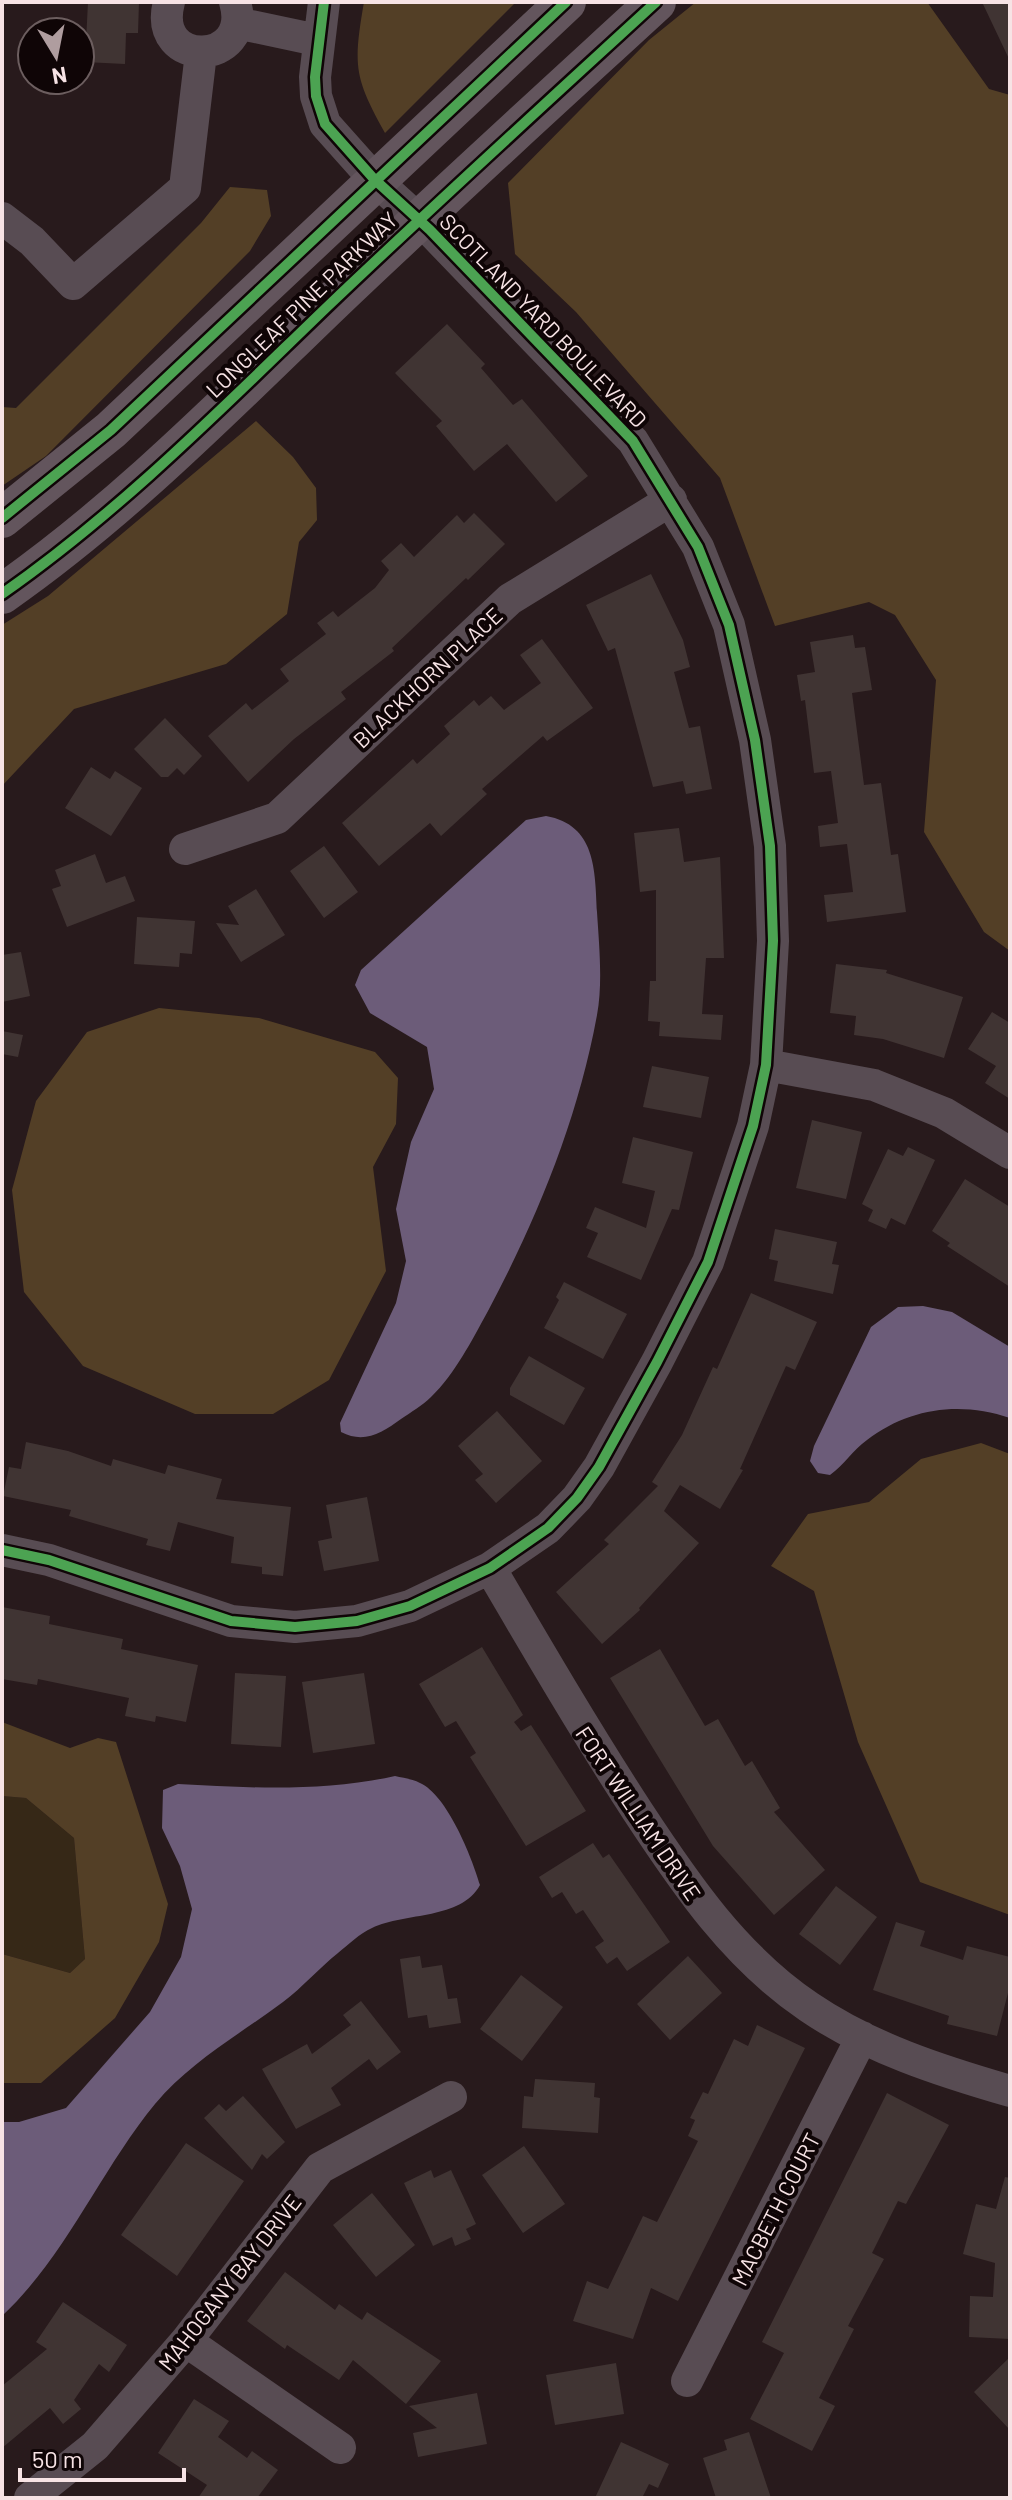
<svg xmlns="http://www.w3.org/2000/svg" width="1012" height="2500" font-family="Barlow,sans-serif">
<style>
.green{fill:#362817}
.forest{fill:#533f26}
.water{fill:#6c5c79}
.building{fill:#403433}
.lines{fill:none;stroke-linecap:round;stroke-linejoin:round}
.minor{stroke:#584c53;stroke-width:32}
.major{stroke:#63555d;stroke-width:40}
.cycleway-casing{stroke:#0f0506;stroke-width:15}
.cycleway{stroke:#4ca352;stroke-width:10}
.labels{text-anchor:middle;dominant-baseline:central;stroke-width:8;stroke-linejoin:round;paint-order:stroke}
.street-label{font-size:22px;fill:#f7e3e5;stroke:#0f0506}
</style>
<rect width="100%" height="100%" fill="#281a1c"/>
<path class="green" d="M2,1796L26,1798L74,1838L85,1959L70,1973L2,1954Z"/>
<path class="forest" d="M364,2H516L385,133C354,77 353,66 364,2Z
M696,2H927L989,89L1010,95V951L984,932L924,832L936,680L895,615L869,602L775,626L720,478L576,312L515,254L508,183L649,40Z
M230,187L267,190L271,216L250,251L46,456L2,486V407L16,408L201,223Z
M256,421L293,457L316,488L317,520L299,542L287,614L226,664L74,709L2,786V625L48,596Z
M159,1008L259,1018L375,1052L398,1078L396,1124L373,1167L386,1271L329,1380L273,1414H195L83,1366L24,1292L12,1190L36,1101L87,1032Z
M981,1443L1010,1454V1915L920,1882L858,1742L814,1591L771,1566L808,1514L869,1502L921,1459Z
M2,1722L70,1748L98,1738L116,1742L168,1904L159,1942L115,2018L41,2083H2V1954L70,1973L85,1959L74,1838L26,1798L2,1796Z"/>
<path class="water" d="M546,816C596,825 595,870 597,912C599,944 603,983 597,1015C578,1119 537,1219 488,1311C472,1340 455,1374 431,1397C422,1406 411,1412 401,1419C382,1433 364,1444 341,1432L340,1423L396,1303L406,1261L396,1209L411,1142L434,1089L427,1047L370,1013L355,985L361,970L526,820Z
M923,1306L952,1312L1010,1347V1418C960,1401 909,1408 867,1440C853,1450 844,1465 830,1475L818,1473L810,1461L814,1446L871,1327L898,1307Z
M395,1776C403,1778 413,1779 420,1783C447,1795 472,1857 480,1885C461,1920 406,1912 372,1928C360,1933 348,1945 338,1953C319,1968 303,1987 283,2002C239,2035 191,2061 155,2104C100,2171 66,2256 2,2316V2122H19L66,2108L150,2012L181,1957L192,1909L180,1866L162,1828L163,1790L178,1784C251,1788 323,1792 395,1776Z"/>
<path class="building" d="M88,2H139L138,33H126L125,64L85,62Z
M982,2H1010V61Z
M447,324L485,364L481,368L513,405L522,399L588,476L556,502L507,444L474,471L436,426L442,421L395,373Z
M474,513L505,544L468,580L466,578L392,648L394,651L341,692L346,699L294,739L248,782L208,736L246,703L252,710L289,681L280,669L326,634L317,623L333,611L338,617L375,588L389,570L381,561L401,543L414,557L457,515L464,523Z
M651,574L683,640L690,667L674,672L689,728L700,726L712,789L686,794L683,781L653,787L615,648L608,651L586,605Z
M853,635L855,648L865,647L872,690L852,693L864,785L881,783L891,855L898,854L906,912L827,922L824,895L853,892L847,844L820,847L818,826L838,823L831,771L814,773L805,700L801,701L797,675L815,672L810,642Z
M542,639L593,708L547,741L543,736L482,789L487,794L441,836L430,823L379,866L342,823L413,759L417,764L450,734L444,726L474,700L479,706L491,696L504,710L541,683L520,655Z
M165,718L202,756L184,775L177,768L168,777H161L134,749Z
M91,767L110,779L115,771L142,788L111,836L65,808Z
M679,828L684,862L720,857L724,958H706L702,1014L723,1015L721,1040L659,1036L660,1022L648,1021L650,981H656V890L640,892L634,833Z
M324,846L358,892L324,918L290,871Z
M95,854L106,883L125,876L135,901L67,927L52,889L61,886L55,870Z
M256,889L285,935L241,962L216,923L239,925L228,906Z
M137,917L195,921L192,954L180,953L179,967L134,964Z
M21,952L30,996L2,1002V955Z
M836,964L887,970L886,973L963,997L944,1058L883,1039L854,1035L856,1016L830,1013Z
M992,1012L1010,1023V1099L985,1083L996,1066L968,1049Z
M2,1031L23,1035L18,1057L2,1054Z
M652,1066L709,1077L701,1118L643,1107Z
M812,1120L862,1132L846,1199L796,1188Z
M633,1137L693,1152L679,1210L672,1209L641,1280L587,1257L598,1233L586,1228L595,1207L646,1228L655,1191L622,1183Z
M908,1147L935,1160L905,1225L891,1218L886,1229L868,1221L873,1210L862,1204L888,1149L903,1156Z
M965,1179L1010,1207V1287L947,1246L950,1243L932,1231Z
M775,1229L837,1242L832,1264L839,1265L833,1294L774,1281L778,1261L769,1259Z
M564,1282L627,1314L603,1359L544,1328L559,1300L556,1297Z
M751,1293L817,1322L795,1370L786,1366L740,1469L743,1470L720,1509L680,1485L664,1511L699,1543L639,1608L640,1610L602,1644L556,1592L609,1544L604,1540L658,1486L652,1482L682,1435L713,1367L717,1369Z
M529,1356L585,1388L564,1425L510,1395V1388Z
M497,1411L542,1461L496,1503L475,1480L483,1474L458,1446Z
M26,1442L68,1451L111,1466L113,1459L165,1474L168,1465L222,1479L216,1499L291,1507L283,1576L262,1574V1567L231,1563L234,1537L178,1522L170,1551L146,1545L148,1539L69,1516L71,1510L3,1496L9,1467L21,1469Z
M367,1497L379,1561L324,1571L318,1541L332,1538L326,1505Z
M2,1607L50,1616L49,1624L123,1639L121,1649L198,1665L186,1722L156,1716L155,1722L125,1716L129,1698L38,1679L37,1685L2,1679Z
M482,1647L523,1715L514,1722L521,1731L531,1725L586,1811L526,1846L470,1757L476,1753L456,1721L445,1727L419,1684Z
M660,1649L705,1726L718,1719L745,1766L752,1761L780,1808L774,1812L825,1870L774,1915L713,1846L610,1678Z
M235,1673L286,1676L281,1747L231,1744Z
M364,1673L375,1744L313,1753L302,1682Z
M593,1843L603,1858L609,1854L670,1942L627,1971L617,1957L607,1964L595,1947L604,1941L583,1910L576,1914L562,1892L552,1898L539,1877Z
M836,1886L877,1917L840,1965L799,1934Z
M896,1922L925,1931L920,1946L963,1960L967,1946L1010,1957V1985L997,2036L947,2024L949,2016L873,1990Z
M420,1956L422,1968L442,1965L448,1999L457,1998L461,2023L429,2028L427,2015L408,2018L400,1959Z
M688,1956L722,1993L670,2040L637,2004Z
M521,1975L563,2007L522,2061L480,2029Z
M361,2001L401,2052L377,2070L369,2059L331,2088L341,2105L296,2129L262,2069L307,2044L312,2054L351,2025L343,2015Z
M757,2025L805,2048L678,2301L651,2288L633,2339L573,2321L587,2281L608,2289L643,2216L657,2222L698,2141L688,2136L695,2120L690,2118L703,2092L708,2094L734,2039L748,2046Z
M535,2079L595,2083L594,2097L600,2098L598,2133L522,2128L524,2096L533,2097Z
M887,2093L949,2125L906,2204L898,2201L872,2253L884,2259L848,2326L854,2329L819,2398L835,2406L812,2451L750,2419L784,2353L762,2342Z
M243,2096L285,2142L267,2159L262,2154L252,2170L204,2118L219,2104L226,2111Z
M186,2143L244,2181L177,2276L121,2235Z
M524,2146L565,2204L523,2233L482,2175Z
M431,2170L434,2178L451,2170L476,2224L466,2229L471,2239L455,2246L452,2237L433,2246L404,2183Z
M1005,2177L1010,2178V2339L969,2337L970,2296L993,2297L995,2263L963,2254L976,2204L996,2209Z
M372,2193L415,2245L376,2277L333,2225Z
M285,2272L335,2310L339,2304L362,2320L367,2312L441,2361L406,2404L353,2360L339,2380L287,2345L285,2349L247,2321Z
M63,2302L127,2345L109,2372L99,2364L74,2400L81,2409L63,2424L50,2408L2,2448V2386L47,2349L36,2342Z
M1010,2357V2430L974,2392Z
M616,2363L624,2414L555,2425L546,2375Z
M477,2393L487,2444L418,2457L413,2433L437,2428L409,2406Z
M194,2399L229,2421L218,2437L247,2458L252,2451L278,2470L257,2498H198L207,2485L158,2453Z
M749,2432L771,2498H716L703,2458L727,2450L724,2440Z
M621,2442L669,2464L658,2488L649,2484L642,2498H595Z"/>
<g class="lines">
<path class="minor" d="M169,2C151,70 254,66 235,2
M237,23L317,40
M2,218L32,241L73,284L185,188L201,53
M185,849L277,818L510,599L671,500
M766,1065L874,1085L944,1113L1010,1153
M2,1550L49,1560L231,1621L295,1627L357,1621L410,1606L490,1568L548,1528L577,1498L599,1467L657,1362L708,1262L753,1126L766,1065L773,941L770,846L755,740L729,625L698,547L633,441L430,230L374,179L325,124L316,96L315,77L324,2
M490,1568C538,1650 586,1732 638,1812C686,1885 735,1957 809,2007C869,2048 941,2071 1010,2091
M186,2341L340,2448
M687,2381L862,2037
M30,2498L95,2446L186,2341L320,2168L451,2097"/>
<path class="major" d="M2,518L111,430L566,2
M2,594C122,510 223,407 328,306C436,203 546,103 656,2"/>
<g class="cycleway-casing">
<path id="cycleway" d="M2,518L111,430L566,2
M2,594C122,510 223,407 328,306C436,203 546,103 656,2
M2,1550L49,1560L231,1621L295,1627L357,1621L410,1606L490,1568L548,1528L577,1498L599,1467L657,1362L708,1262L753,1126L766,1065L773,941L770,846L755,740L729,625L698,547L633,441L430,230L374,179L325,124L316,96L315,77L324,2"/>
</g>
<use href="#cycleway" class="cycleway"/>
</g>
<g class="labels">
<g class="street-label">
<text transform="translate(301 304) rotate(-44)">LONGLEAF PINE PARKWAY</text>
<text transform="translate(544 320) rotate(46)">SCOTLAND YARD BOULEVARD</text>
<text transform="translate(427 677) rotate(-43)">BLACKHORN PLACE</text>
<text transform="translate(639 1813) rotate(56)">FORT WILLIAM DRIVE</text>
<text transform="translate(775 2209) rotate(-63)">MACBETH COURT</text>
<text transform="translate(229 2282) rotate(-52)">MAHOGANY BAY DRIVE</text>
</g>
</g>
<rect width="1012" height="2500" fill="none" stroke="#f7e3e5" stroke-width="8"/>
<g transform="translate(56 56) rotate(170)"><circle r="38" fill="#0f0506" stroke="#6c5e5f" stroke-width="2"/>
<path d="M0-6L14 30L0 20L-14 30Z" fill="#af9d9f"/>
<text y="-12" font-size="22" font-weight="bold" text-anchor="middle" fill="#f7e3e5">N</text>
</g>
<path d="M20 2468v12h164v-12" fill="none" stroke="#f7e3e5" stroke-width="4"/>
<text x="32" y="2468" font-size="24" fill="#f7e3e5" stroke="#0f0506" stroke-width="6" paint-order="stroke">50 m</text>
</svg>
